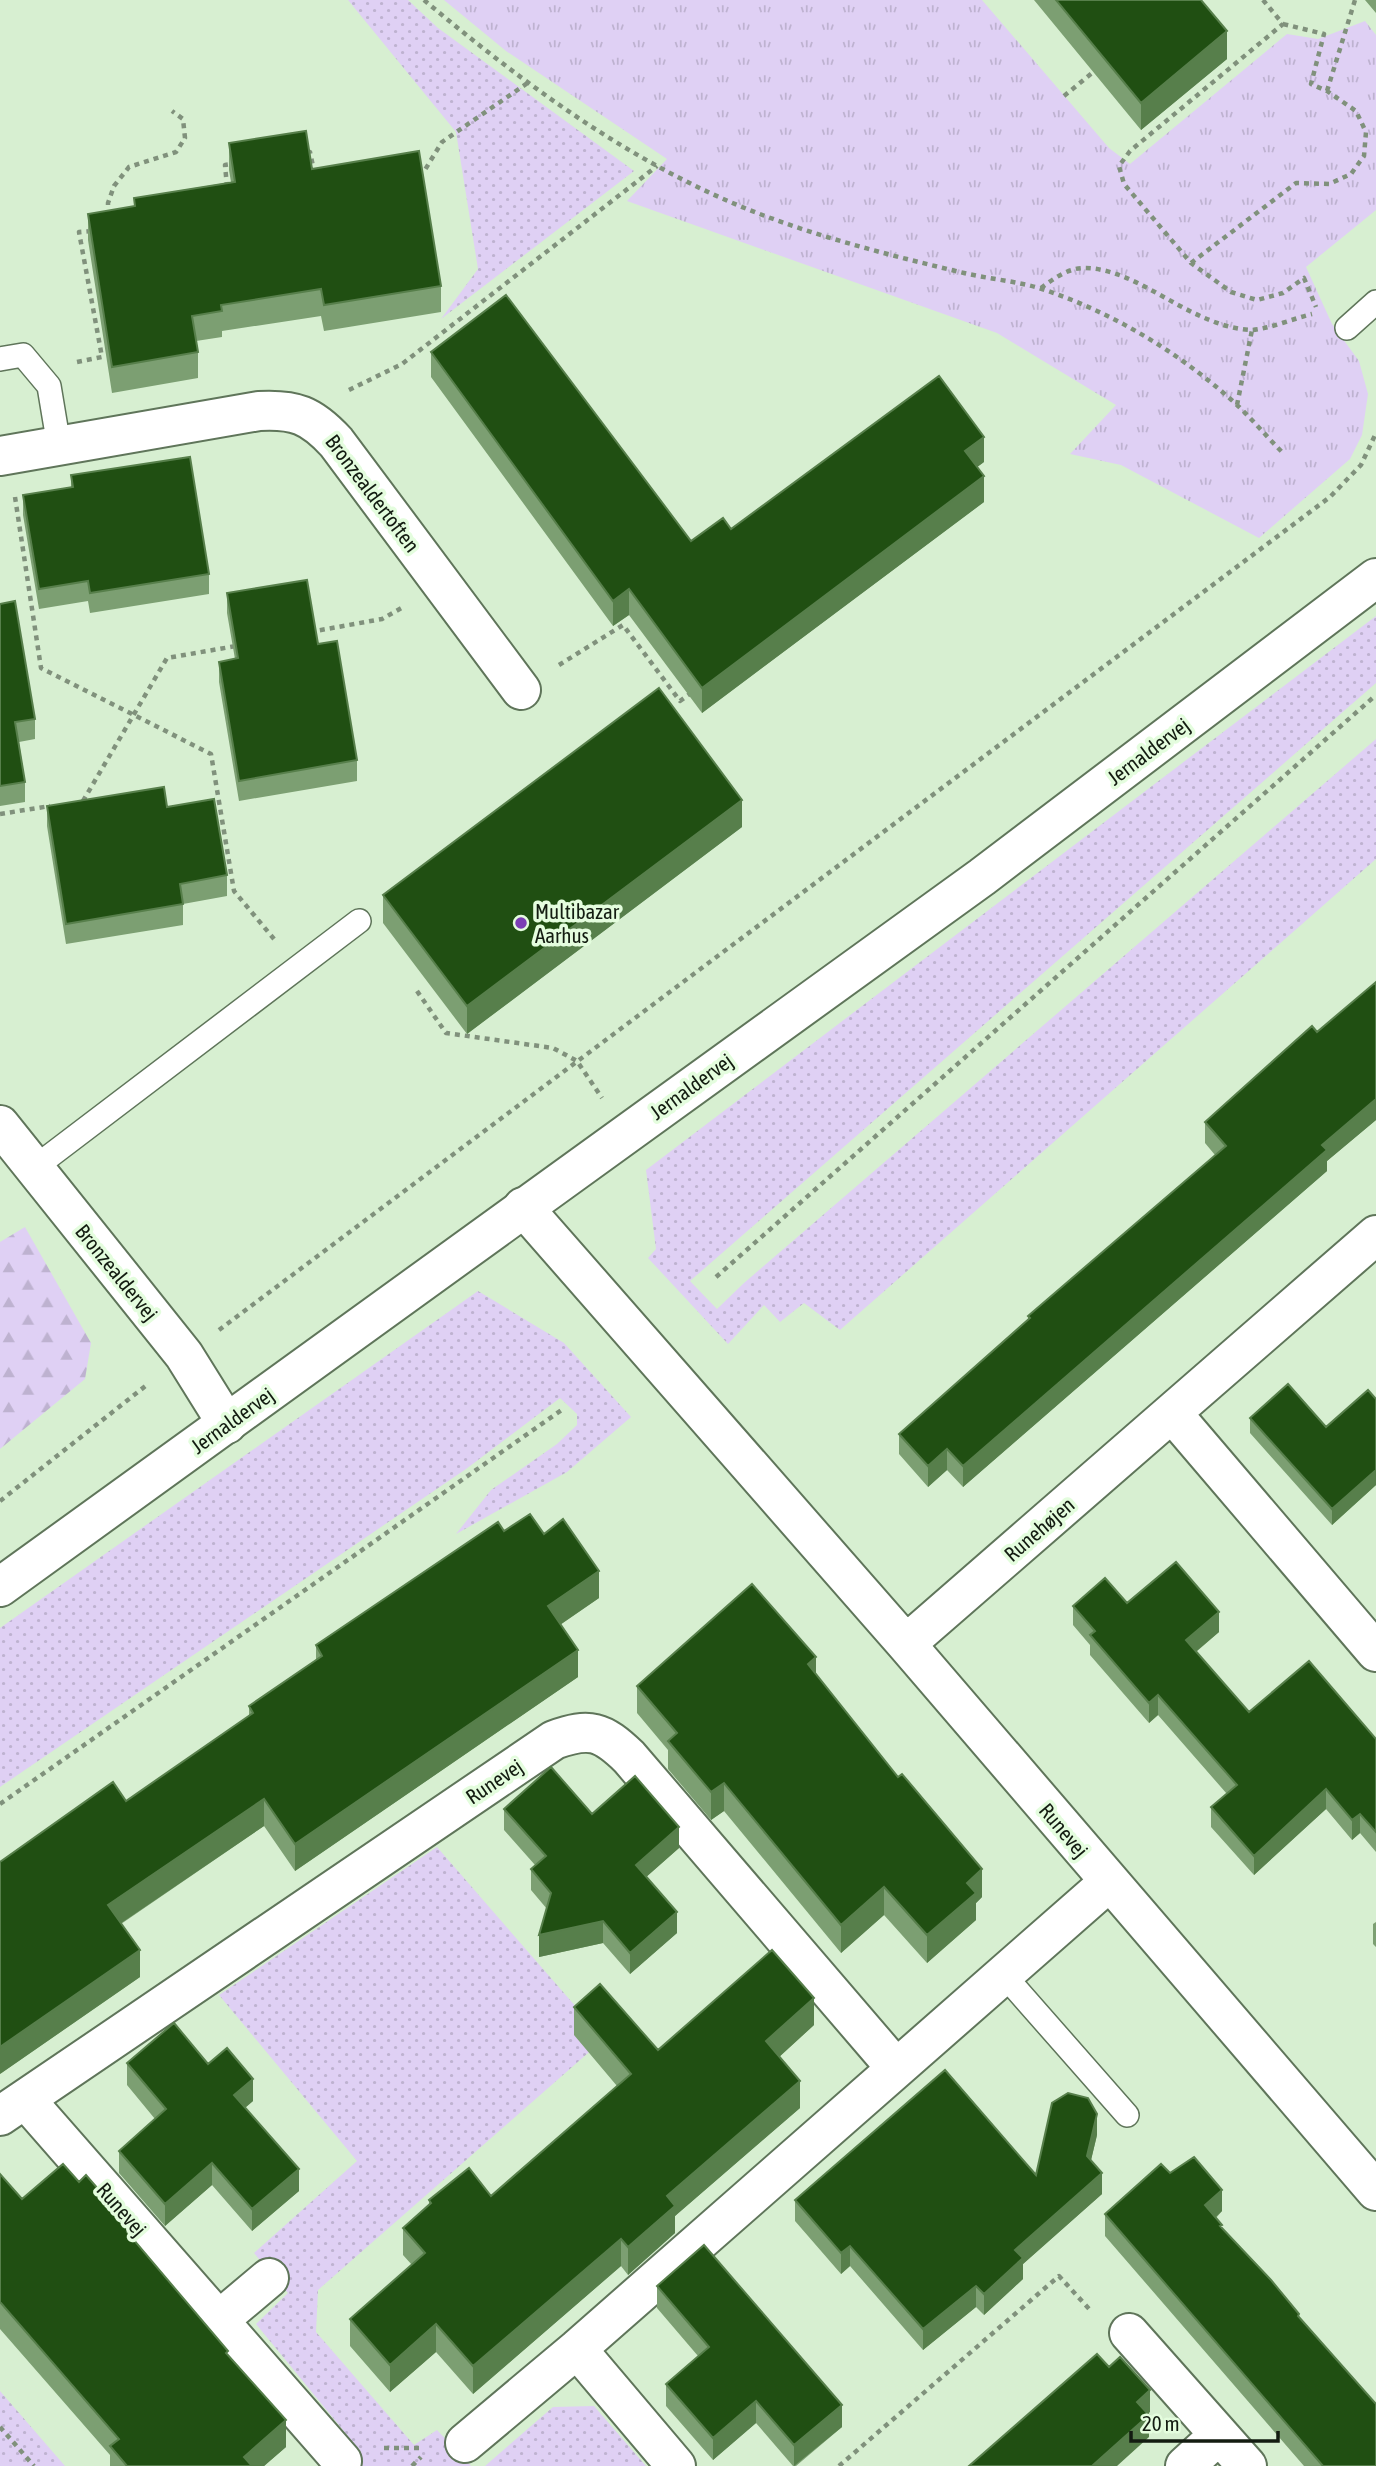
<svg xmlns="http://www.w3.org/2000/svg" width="1376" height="2466" font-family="'Asap Condensed',sans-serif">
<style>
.grass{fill:url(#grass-dots)}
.forest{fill:url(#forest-firs)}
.park{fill:url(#park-tufts)}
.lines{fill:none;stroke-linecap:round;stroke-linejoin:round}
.lane-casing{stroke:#5f755a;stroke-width:26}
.street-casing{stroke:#5f755a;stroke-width:42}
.secondary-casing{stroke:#5f755a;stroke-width:42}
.path{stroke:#80917c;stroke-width:4.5;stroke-dasharray:5 5;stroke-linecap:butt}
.lane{stroke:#fff;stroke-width:23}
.street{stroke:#fff;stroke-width:38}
.secondary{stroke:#fff;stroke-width:38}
.wall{fill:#7c9f72}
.shaded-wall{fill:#577f4b}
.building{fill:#204f12;stroke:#577f4b;stroke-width:2}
.poi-dot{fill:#7b3eb4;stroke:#e4fdde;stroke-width:2.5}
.labels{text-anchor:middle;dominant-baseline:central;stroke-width:7;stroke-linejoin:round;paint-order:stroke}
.street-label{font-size:21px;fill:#131c11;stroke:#e4fdde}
.poi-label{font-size:21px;fill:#131c11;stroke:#e4fdde;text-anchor:start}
</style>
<defs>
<pattern id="grass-dots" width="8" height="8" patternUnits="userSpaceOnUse" patternTransform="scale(1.75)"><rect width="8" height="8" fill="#dfd0f4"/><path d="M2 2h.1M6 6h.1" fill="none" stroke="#beb2d0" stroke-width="1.8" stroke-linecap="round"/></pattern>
<pattern id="forest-firs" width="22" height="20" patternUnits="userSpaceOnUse" patternTransform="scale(1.75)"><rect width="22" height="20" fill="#dfd0f4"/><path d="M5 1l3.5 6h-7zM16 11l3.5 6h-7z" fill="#beb2d0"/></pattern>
<pattern id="park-tufts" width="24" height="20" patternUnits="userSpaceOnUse" patternTransform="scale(1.75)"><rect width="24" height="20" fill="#dfd0f4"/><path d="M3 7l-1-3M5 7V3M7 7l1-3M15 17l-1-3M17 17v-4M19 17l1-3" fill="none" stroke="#beb2d0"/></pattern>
</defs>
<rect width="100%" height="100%" fill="#d7efd1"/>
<path class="grass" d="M348,0H408L438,28L634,171L441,319L478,269L456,132Z
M1376,616V683L690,1281L717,1309L744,1283L1376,739V859L840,1330L804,1303L780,1322L764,1305L728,1344L648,1258L656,1249L646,1170Z
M478,1291L564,1343L631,1417L567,1472L456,1534L491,1490L557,1444L577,1425V1414L560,1398L466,1469L0,1787V1628Z
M437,1847L604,2039L318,2290L316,2332L414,2445L437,2430L471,2466H344L361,2452L256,2324L288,2293L254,2253L357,2161L219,1995Z
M0,2391L65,2466H0Z
M594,2406L646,2466H485L553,2407Z"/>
<path class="forest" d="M25,1227L91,1343L85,1379L0,1449V1242Z"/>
<path class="park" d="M444,0H982L1109,148L1130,164L1287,34L1318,39L1365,21L1376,35V210L1306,267L1332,324L1359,361L1368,394L1362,435L1350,459L1259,538L1121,465L1070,454L1116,405L997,333L627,201L667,159L506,51Z"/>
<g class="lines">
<g class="lane-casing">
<path id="lane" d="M1347,328L1376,302
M0,359L23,355L49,386L59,446
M34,1168L359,921
M1003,1974L1127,2115"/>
</g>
<g class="street-casing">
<path id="street" d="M0,456L259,411C295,409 311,415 336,442L521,690
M0,1125L184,1355L227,1424
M523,1207L906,1644L1376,2191
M1172,1413L1376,1652
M906,1644L1376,1235
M25,2099L342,2461
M0,2116L554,1740C590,1727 602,1731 629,1757L895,2067
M219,2320L269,2278
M1129,2333L1247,2466
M577,2349L676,2466
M465,2443L577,2349L1109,1882
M1185,2466L1219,2435"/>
</g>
<g class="secondary-casing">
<path id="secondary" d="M0,1587L982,877L1376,578"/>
</g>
<path class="path" d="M424,0C530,89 644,173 776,220C837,242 901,258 964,273C989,279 1017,281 1042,289C1114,313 1180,353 1236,404C1252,419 1267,437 1283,453
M1263,0L1283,24L1130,151L1119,166L1124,184L1191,263L1231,292L1257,300L1283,293L1304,278L1316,307
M1327,91L1355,0
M1064,96L1097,69
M307,153L310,152L314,171
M418,174L423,173L442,142L529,82
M227,187L225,165L232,164
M108,215V203L114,186L129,167L176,152L185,138L183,119L172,111
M1191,263L1296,183L1329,184L1351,174L1364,156L1366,132L1356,111L1327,91L1311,84L1324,34L1283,24
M1041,288C1053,279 1068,268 1084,268C1139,268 1189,326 1250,330C1266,330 1295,318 1312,314
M77,362L102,357L79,232L92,231
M349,390L402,364L657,166
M1237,405L1252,330
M15,497L41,668L211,754L234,891L274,939
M310,632L382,619L405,606
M559,665L623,625L680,701L691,693
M83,801L167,658L236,646
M0,814L50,806
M417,991L446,1033L553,1048L577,1061L602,1098
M716,1277L1376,695
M219,1330L1330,497L1361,465L1376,433
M0,1501L148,1384
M0,1804L563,1409
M0,2427L34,2466
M384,2448H421
M412,2466L421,2457
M839,2466L1059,2276L1091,2311"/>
<use href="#lane" class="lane"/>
<use href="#street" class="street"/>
<use href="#secondary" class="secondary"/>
</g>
<path class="wall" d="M1034,0H1201L1227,59L1141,130Z
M1365,0H1376V13Z
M229,143L312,169L441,286V312L324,331L321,316L222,331V337L196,341L198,352V378L112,393L88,240V214L134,206V198L231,182L229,170Z
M431,352L691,541L731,529L984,462L977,467L984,502L702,713L629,615L613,626L431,377Z
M71,475L209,574V594L90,613L88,601L39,609L23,515V495L71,487Z
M227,593L318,644L357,760V781L239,801L219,682V662L235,659L227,613Z
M0,604L35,719V739L19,742L25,782V802L0,806Z
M47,806L167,807L227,875V896L183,904V925L66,944L47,826Z
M742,827L467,1034L383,923V895Z
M1376,982V1120L1327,1161V1171L963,1487L947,1470L928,1487L899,1454V1434L1028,1319V1316L1215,1155L1205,1143V1122L1317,1032Z
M1376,1399V1485L1332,1525L1250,1433V1418L1326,1427Z
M504,1531L544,1534L599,1598L560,1625L578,1677L295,1871L264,1826L121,1924L140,1977L0,2074L126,1801L249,1716V1706L316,1660V1645Z
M1127,1603L1219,1632L1196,1652L1249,1712L1376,1739V1852L1360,1833L1352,1840L1326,1809L1254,1875L1211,1827V1807L1227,1794L1158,1715L1149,1723L1090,1655V1645L1073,1625V1606Z
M816,1675L982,1897L976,1903V1920L927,1963L884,1915L841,1953L724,1811L711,1820L668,1769V1750L637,1713V1686Z
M504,1809L592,1814L679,1848L646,1877L677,1933L630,1974L603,1943L539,1957L547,1909L531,1890V1869L535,1865L504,1830Z
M1376,1922V1947L1373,1944V1924Z
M574,2007L658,2050L814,2025L779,2057L800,2108L675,2216V2233L628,2275L621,2266L473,2394L436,2352L390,2392L350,2346V2319L412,2265L403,2255V2228L429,2205V2200L491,2196L617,2086L574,2035Z
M127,2063L208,2064L253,2101L245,2108L299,2191L252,2231L212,2185L165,2226L119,2173V2151L155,2119L127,2085Z
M1097,2135L1091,2160L1102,2194L1023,2264V2279L984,2315L976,2307L923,2350L850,2266L841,2274L795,2221V2200L1036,2175Z
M1170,2173L1222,2211L1216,2218L1222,2228L1299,2317L1376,2466H1304L1105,2236V2214Z
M0,2174L22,2199L79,2182L132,2239L228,2355L286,2447L264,2466H110V2455L0,2329Z
M657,2286L842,2427L796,2466H793L756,2423L713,2460L666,2406V2384L698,2356L657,2308Z"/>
<path class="shaded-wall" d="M1227,31V59L1141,130V103Z
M984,437V462L965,476V451Z
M984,476V502L702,713V688Z
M629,589V615L613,626V601Z
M742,800V827L467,1034V1006Z
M1376,1099V1120L1327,1161V1171L963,1487V1466L1322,1145Z
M947,1449V1470L928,1487V1466Z
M1376,1470V1485L1332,1525V1509Z
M599,1571V1598L548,1633V1606Z
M1219,1612V1632L1186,1660V1640Z
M578,1650V1677L295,1871V1844Z
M816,1657V1685L808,1664Z
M1158,1695V1715L1149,1723V1703Z
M724,1783V1811L711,1820V1792Z
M1326,1789V1809L1254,1875V1856Z
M264,1799V1826L108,1932V1905Z
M1360,1814V1833L1352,1840V1820Z
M679,1827V1848L636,1886V1865Z
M982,1869V1897L976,1903V1920L927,1963V1935L967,1883Z
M884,1887V1915L841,1953V1925Z
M677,1912V1933L630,1974V1953Z
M603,1921V1943L539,1957V1935Z
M140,1950V1977L0,2074V2047Z
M814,1998V2025L766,2069V2041Z
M253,2079V2101L234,2117V2095Z
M800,2081V2108L675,2216V2233L628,2275V2247L667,2196Z
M1097,2114V2135L1087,2177V2156Z
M212,2163V2185L165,2226V2204Z
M299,2169V2191L252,2231V2209Z
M1102,2173V2194L1023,2264V2279L984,2315V2294L1015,2250Z
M1222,2190V2211L1205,2227V2205Z
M132,2228V2254L127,2232Z
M621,2239V2266L473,2394V2366Z
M850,2246V2266L841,2274V2253Z
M976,2286V2307L923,2350V2329Z
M436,2324V2352L390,2392V2365Z
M1150,2390V2412L1137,2424V2402Z
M756,2401V2423L713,2460V2438Z
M842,2405V2427L794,2466V2445Z
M1149,2415V2437L1117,2466H1092Z
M286,2420V2447L264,2466H244V2457Z"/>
<path class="building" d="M1056,0H1201L1227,31L1141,103Z
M306,131L312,169L419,151L441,286L324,305L321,289L221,305L222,311L192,316L198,352L112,367L88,214L135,206L134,198L235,182L229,143Z
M506,295L691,541L723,518L731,529L939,376L984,437L965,451L984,476L702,688L629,589L613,601L431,352Z
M190,457L209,574L90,593L88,581L39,589L23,495L73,487L71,475Z
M307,580L318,644L337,641L357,760L239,781L219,662L238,658L227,593Z
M15,601L35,719L15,722L25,782L0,786V604Z
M659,688L742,800L467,1006L383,895Z
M164,787L167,807L214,799L227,875L180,884L183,904L66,924L47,806Z
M1376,982V1099L1322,1145L1327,1150L963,1466L947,1449L928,1466L899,1434L1030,1318L1028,1316L1226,1146L1205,1122L1312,1026L1317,1032Z
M1288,1384L1326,1427L1368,1390L1376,1399V1470L1332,1509L1250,1418Z
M530,1514L544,1534L563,1519L599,1571L548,1606L578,1650L295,1844L264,1799L108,1905L140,1950L0,2047V1862L113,1782L126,1801L253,1713L249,1706L322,1656L316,1645L498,1522L504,1531Z
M1176,1562L1219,1612L1186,1640L1249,1712L1309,1661L1376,1739V1832L1360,1814L1352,1820L1326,1789L1254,1856L1211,1807L1237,1785L1158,1695L1149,1703L1090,1635L1095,1631L1073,1606L1105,1578L1127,1603Z
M752,1584L816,1657L808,1664L898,1777L902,1774L982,1869L967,1883L976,1893L927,1935L884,1887L841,1925L724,1783L711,1792L668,1741L677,1733L637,1686Z
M551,1767L592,1814L635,1776L679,1827L636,1865L677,1912L630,1953L603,1921L539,1935L551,1893L531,1869L546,1856L504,1809Z
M772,1950L814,1998L766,2041L800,2081L667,2196L675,2206L628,2247L621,2239L473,2366L436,2324L390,2365L350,2319L425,2253L403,2228L431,2203L429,2200L469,2168L491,2196L631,2074L574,2007L600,1984L658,2050Z
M174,2023L208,2064L227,2048L253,2079L234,2095L299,2169L252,2209L212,2163L165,2204L119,2151L166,2109L127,2063Z
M945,2070L1036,2175L1052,2103L1068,2093L1088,2098L1097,2114L1087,2156L1102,2173L1015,2250L1023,2258L984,2294L976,2286L923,2329L850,2246L841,2253L795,2200Z
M1194,2157L1222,2190L1205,2205L1222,2225L1220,2226L1271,2280L1299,2314L1298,2316L1376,2404V2466H1323L1105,2214L1161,2164L1170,2173Z
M63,2164L79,2182L86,2175L132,2228L127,2232L228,2351L226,2353L286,2420L244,2457L252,2466H127L110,2446L119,2439L0,2302V2174L22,2199Z
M704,2245L842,2405L794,2445L756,2401L713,2438L666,2384L709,2347L657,2286Z
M1097,2354L1109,2367L1120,2357L1150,2390L1137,2402L1149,2415L1092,2466H969Z"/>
<circle class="poi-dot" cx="521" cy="923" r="7"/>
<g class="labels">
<g class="street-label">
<text transform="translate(373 493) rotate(53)">Bronzealdertoften</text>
<text transform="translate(1148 751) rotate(-37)">Jernaldervej</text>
<text transform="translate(691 1086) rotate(-36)">Jernaldervej</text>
<text transform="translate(117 1272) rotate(51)">Bronzealdervej</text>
<text transform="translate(232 1420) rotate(-36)">Jernaldervej</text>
<text transform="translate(1039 1529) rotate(-41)">Runehøjen</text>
<text transform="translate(494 1781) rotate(-34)">Runevej</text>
<text transform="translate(1064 1830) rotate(50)">Runevej</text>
<text transform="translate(122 2209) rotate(49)">Runevej</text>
</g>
<g class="poi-label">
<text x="535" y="911">Multibazar<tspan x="535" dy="24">Aarhus</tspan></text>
</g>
</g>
<path d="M1131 2431v10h147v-10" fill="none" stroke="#131c11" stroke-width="3.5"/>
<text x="1142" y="2431" font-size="21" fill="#131c11" stroke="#e4fdde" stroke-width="5" paint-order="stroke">20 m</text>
</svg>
